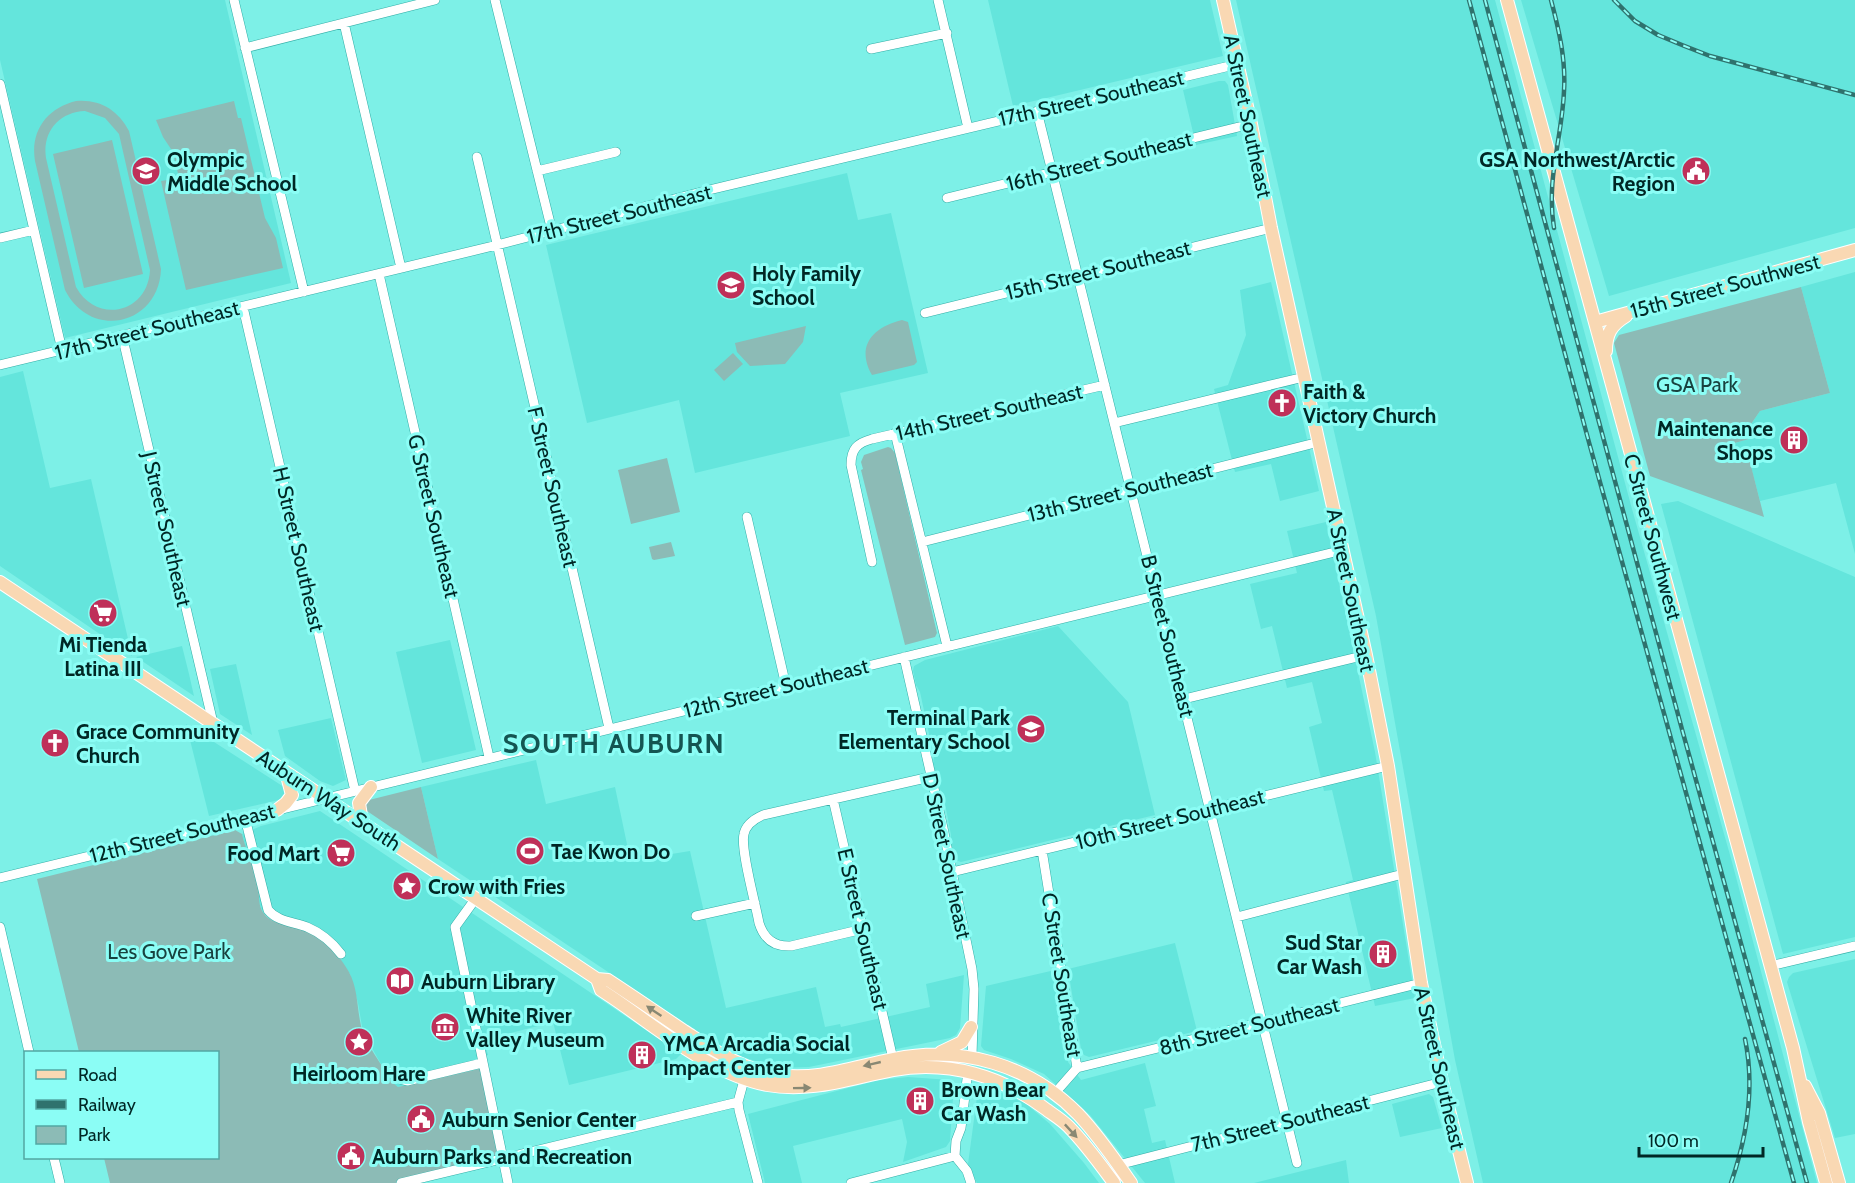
<svg xmlns="http://www.w3.org/2000/svg" width="1855" height="1183" font-family="Cabin,sans-serif">
<style>
.built{fill:#64e5dc}
.green{fill:#8cbbb6;fill-rule:evenodd}
.lines{fill:none;stroke-linecap:round;stroke-linejoin:round}
.minor-casing{stroke:#31aea7;stroke-width:10}
.major-casing{stroke:#fff;stroke-width:14}
.minor{stroke:#fff;stroke-width:9}
.major{stroke:#f9d8b3;stroke-width:12}
.rail-casing{stroke:#2f726d;stroke-width:4.5}
.rail{stroke:#8bfdf5;stroke-width:2;stroke-dasharray:7;stroke-linecap:butt}
.oneway{fill:#898873}
.labels{text-anchor:middle;dominant-baseline:central;stroke-width:6;stroke-linejoin:round;paint-order:stroke}
.street-label{font-size:21px;fill:#002725;stroke:#8bfdf5}
.poi-label{font-size:21px;font-weight:bold;fill:#002725;stroke:#8bfdf5;text-anchor:start}
.park-label{font-size:21px;fill:#19423f;stroke:#8bfdf5}
.district-label{font-size:27px;font-weight:bold;letter-spacing:1.5px;fill:#145552;stroke:#8bfdf5}
</style>
<rect width="100%" height="100%" fill="#7df0e7"/>
<path class="built" d="M0,0H225L291,283L65,338L0,60Z
M988,0H1210L1223,56L1013,106Z
M1236,0H1495L1632,509L1732,862L1817,1183H1483L1455,1060L1376,616Z
M1521,0H1855V228L1609,296Z
M1219,81H1225L1228,85L1237,136L1196,145L1183,90Z
M847,173L858,220L891,213L928,373L840,393L850,436L695,473L679,400L587,423L546,245Z
M1855,272V554L1836,483L1760,501L1749,459L1729,463L1724,446L1749,439L1747,430L1760,411L1830,393L1801,287Z
M1271,282L1319,491L1280,501L1271,464L1235,472L1214,389L1228,385L1246,335L1240,290Z
M23,371L50,488L91,479L132,656L0,566V377Z
M1678,501L1855,577V937L1783,954L1661,504Z
M1326,522L1375,752L1415,998L1375,1006L1346,882L1353,880L1345,845L1332,790L1324,791L1309,727L1322,723L1312,682L1287,688L1272,626L1261,629L1250,584L1297,573L1287,531Z
M1058,626L1128,702L1155,815L961,862L955,860L950,841L951,835L943,793L938,787L933,763L934,757L920,692L916,685L913,670L914,666L925,660Z
M450,640L476,750L422,763L396,652Z
M182,646L189,674L194,696L136,657Z
M236,664L252,735L220,714L210,669Z
M331,718L346,780L333,786L320,781L285,756L278,730Z
M186,724L284,787L286,793L283,799L209,816Z
M536,760L546,804L615,787L628,849L647,858L690,851L726,1008L816,987L825,1027L840,1024L841,1027L930,1007L926,984L964,975L960,1028L956,1035L950,1038L809,1067L777,1068L730,1053L438,859L421,787Z
M320,811L612,1007L681,1054L676,1059L569,1085L553,1022L484,1040L488,1055L481,1057L483,1068L398,1087L391,1082L363,1032L358,1003L350,974L339,958L271,920L262,911L257,897L259,888L255,870L247,854L242,834L261,826Z
M1175,943L1197,1031L1089,1057L1084,1055L1081,1049L1068,969Z
M1855,959V1134L1835,1138L1787,982L1789,977L1793,973Z
M1055,970L1068,1062L1081,1080L1145,1063L1156,1106L1144,1109L1152,1143L1165,1140L1175,1183H1145L1090,1115L1044,1074L1011,1059L984,1050L981,1046L986,986Z
M908,1077L950,1080L954,1084L950,1141L946,1147L903,1162L907,1142L902,1119L793,1146L802,1183H765L748,1114L879,1080Z
M983,1088H990L1025,1103L1050,1124L1084,1163L1099,1183H977L968,1164L977,1097Z
M1429,1094L1433,1097L1442,1128L1400,1137L1392,1104Z
M1346,1160L1349,1183H1254Z"/>
<path class="green" d="M76,101C100,99 118,110 129,131L161,269C159,325 91,341 65,290L35,161C30,131 47,108 76,101ZM85,111L105,118L119,134L150,270C148,313 97,325 76,287L46,158C42,132 59,112 85,111Z
M234,101L238,118H241L265,218L276,238L283,268L186,290L161,181L179,178L173,152L163,137L156,120Z
M112,140L143,274L84,288L53,154Z
M1801,287L1830,393L1760,411L1747,430L1749,439L1724,446L1729,463L1749,458L1764,517L1650,476L1614,343L1619,335Z
M902,320L908,322L917,362L914,365L872,375C855,345 874,327 902,320Z
M806,326L803,342L785,364L750,366L737,352L735,343Z
M733,353L743,364L724,381L714,370Z
M888,447L891,448L895,453L937,633L935,637L905,645L861,470L863,469L861,462L864,455Z
M667,458L680,512L631,524L618,470Z
M671,542L675,556L654,560L652,559L649,547Z
M421,787L438,859L367,811L365,805L369,800Z
M235,830L242,834C246,852 256,869 258,886C260,897 257,907 266,916C274,924 281,922 290,924C315,931 337,950 349,972C358,989 357,1008 361,1026C365,1043 383,1066 392,1082L398,1087L483,1068L503,1159L410,1183H110L104,1158H218V1052H79L37,879Z"/>
<g class="lines">
<g class="minor-casing">
<path id="minor" d="M234,0L304,292
M495,0L552,231
M938,0L968,128
M344,23L401,268
M245,48L435,0
M871,49L947,33
M0,84L62,350
M1037,111L1297,1163
M477,157L609,728
M537,171L616,152
M947,198L1251,124
M0,238L34,230
M379,274L489,757
M243,307L355,791
M925,313L1271,228
M122,335L213,723
M0,365L497,245L709,190L1238,64
M1114,423L1304,377
M895,433L947,646
M747,517L786,686
M922,542L1319,442
M872,562L851,465C851,449 857,443 872,439L1105,385
M904,657L943,828L972,969L974,989L972,1056
M1184,699L1366,655
M833,799L893,1059
M245,818L268,910C278,922 294,922 307,927C321,933 332,942 341,954
M1042,850L1077,1068L1055,1093
M952,872L1388,766
M0,878L1343,550
M476,898L455,927L508,1183
M696,916L755,903
M1237,917L1403,874
M0,927L29,1052
M863,929L791,946C774,947 764,939 759,923C756,905 740,849 744,834C746,824 754,819 763,815L930,777
M1770,966L1855,946
M1077,1068L1421,983
M968,1071L961,1128L956,1141L955,1156L967,1171L971,1183
M391,1072L399,1079L407,1081L482,1063
M744,1080L738,1102L739,1110L758,1183
M54,1158L60,1183
M1118,1165L1442,1082
M401,1183L738,1102
M851,1183L955,1156"/>
</g>
<g class="major-casing">
<path id="major" d="M1223,0L1251,124L1271,228L1366,655L1388,766L1421,983L1442,1082L1467,1183
M1507,0L1793,1048L1809,1122L1826,1183
M1595,322L1855,250
M1606,351C1606,334 1611,325 1626,316
M0,582L597,979L608,980C634,997 659,1014 684,1031C714,1050 742,1070 778,1075C818,1081 856,1066 894,1059C962,1045 1030,1065 1078,1114C1098,1135 1115,1160 1131,1183
M277,810L286,803L292,795L286,772
M362,822L359,803L371,787
M597,979L601,990L610,996C658,1028 710,1074 767,1085C812,1093 850,1078 893,1070C949,1060 1002,1076 1047,1110C1054,1115 1062,1120 1068,1126C1085,1143 1100,1164 1114,1183
M941,1052L962,1042L971,1027
M1805,1086L1819,1113L1839,1183"/>
</g>
<use href="#minor" class="minor"/>
<use href="#major" class="major"/>
<g class="rail-casing">
<path id="rail" d="M1469,0L1590,446L1794,1183
M1485,0L1683,733L1807,1183
M1551,0C1559,30 1566,60 1564,91C1562,139 1546,178 1554,228
M1614,0L1635,21L1658,35L1682,45L1710,56L1855,95
M1731,1183C1747,1137 1755,1087 1745,1039"/>
</g>
<use href="#rail" class="rail"/>
</g>
<defs><path id="oneway-solid" d="M-6-.8H1V-3.2L6.5 0L1 3.2V.8H-6Z" transform="scale(1.5)"/></defs>
<g class="oneway">
<use href="#oneway-solid" transform="translate(654 1011) rotate(-146)"/>
<use href="#oneway-solid" transform="translate(872 1064) rotate(167)"/>
<use href="#oneway-solid" transform="translate(802 1088) rotate(-1)"/>
<use href="#oneway-solid" transform="translate(1071 1131) rotate(47)"/>
</g>
<defs>
<g id="school-disc" transform="scale(1.5)"><circle r="9.5" fill="#bf3059" stroke="#8bfdf5"/><path d="M0-5L7-2L0 1L-7-2ZM-4 1L0 2.5L4 1V4Q0 6-4 4Z" fill="#fff"/></g>
<g id="civic-disc" transform="scale(1.5)"><circle r="9.5" fill="#bf3059" stroke="#8bfdf5"/><path d="M-.6-6.5H3V-4.5H.6V-3L4-1V1h2V6H-6V1h2V-1L-.6-3ZM-1.2 2.5V6h2.4V2.5Z" fill="#fff"/></g>
<g id="church-disc" transform="scale(1.5)"><circle r="9.5" fill="#bf3059" stroke="#8bfdf5"/><path d="M-1.2-6h2.4v3.5h3.3v2.4h-3.3V6h-2.4V-.1h-3.3v-2.4h3.3Z" fill="#fff"/></g>
<g id="building-disc" transform="scale(1.5)"><circle r="9.5" fill="#bf3059" stroke="#8bfdf5"/><path d="M-4-6H4V6H1V3H-1V6H-4ZM-2.5-4.3h1.7v1.8h-1.7ZM.8-4.3h1.7v1.8H.8ZM-2.5-1h1.7V.8h-1.7ZM.8-1h1.7V.8H.8Z" fill="#fff"/></g>
<g id="supermarket-disc" transform="scale(1.5)"><circle r="9.5" fill="#bf3059" stroke="#8bfdf5"/><path d="M-6-5.5h2.5l.6 2H6L4.5 2H-2.5L-4.4-4H-6ZM-1.5 3.2a1.3 1.3 0 1 0 .1 0ZM3 3.2a1.3 1.3 0 1 0 .1 0Z" fill="#fff"/></g>
<g id="stadium-disc" transform="scale(1.5)"><circle r="9.5" fill="#bf3059" stroke="#8bfdf5"/><path d="M0-5a6.5 5 0 1 0 0 10a6.5 5 0 1 0 0-10ZM-3.5-1.8h7v3.6h-7Z" fill="#fff"/></g>
<g id="sight-disc" transform="scale(1.5)"><circle r="9.5" fill="#bf3059" stroke="#8bfdf5"/><path d="M0-6L1.8-2.2L6-1.7L2.9 1.2L3.7 5.4L0 3.3L-3.7 5.4L-2.9 1.2L-6-1.7L-1.8-2.2Z" fill="#fff"/></g>
<g id="library-disc" transform="scale(1.5)"><circle r="9.5" fill="#bf3059" stroke="#8bfdf5"/><path d="M-6-4Q-3-5.5-.7-3.5V5Q-3 3-6 4ZM6-4Q3-5.5 .7-3.5V5Q3 3 6 4Z" fill="#fff"/></g>
<g id="museum-disc" transform="scale(1.5)"><circle r="9.5" fill="#bf3059" stroke="#8bfdf5"/><path d="M0-6L6-3V-2H-6V-3ZM-5-1h2V3h-2ZM-1-1h2V3h-2ZM3-1h2V3H3ZM-6 4H6V6H-6Z" fill="#fff"/></g>
</defs>
<g fill-rule="evenodd">
<use href="#school-disc" x="146" y="171"/>
<use href="#civic-disc" x="1696" y="171"/>
<use href="#school-disc" x="731" y="285"/>
<use href="#church-disc" x="1282" y="403"/>
<use href="#building-disc" x="1794" y="440"/>
<use href="#supermarket-disc" x="103" y="613"/>
<use href="#school-disc" x="1031" y="729"/>
<use href="#church-disc" x="55" y="743"/>
<use href="#stadium-disc" x="530" y="851"/>
<use href="#supermarket-disc" x="341" y="853"/>
<use href="#sight-disc" x="407" y="886"/>
<use href="#building-disc" x="1383" y="954"/>
<use href="#library-disc" x="400" y="981"/>
<use href="#museum-disc" x="445" y="1027"/>
<use href="#sight-disc" x="359" y="1042"/>
<use href="#building-disc" x="642" y="1055"/>
<use href="#building-disc" x="920" y="1101"/>
<use href="#civic-disc" x="421" y="1119"/>
<use href="#civic-disc" x="351" y="1156"/>
</g>
<g class="labels">
<g class="street-label">
<text transform="translate(1091 98) rotate(-13)">17th Street Southeast</text>
<text transform="translate(1248 116) rotate(78)">A Street Southeast</text>
<text transform="translate(1099 161) rotate(-14)">16th Street Southeast</text>
<text transform="translate(619 214) rotate(-14)">17th Street Southeast</text>
<text transform="translate(1098 270) rotate(-14)">15th Street Southeast</text>
<text transform="translate(1725 286) rotate(-15)">15th Street Southwest</text>
<text transform="translate(147 330) rotate(-14)">17th Street Southeast</text>
<text transform="translate(989 412) rotate(-13)">14th Street Southeast</text>
<text transform="translate(553 487) rotate(77)">F Street Southeast</text>
<text transform="translate(1120 492) rotate(-14)">13th Street Southeast</text>
<text transform="translate(434 516) rotate(77)">G Street Southeast</text>
<text transform="translate(167 529) rotate(77)">J Street Southeast</text>
<text transform="translate(1653 537) rotate(75)">C Street Southwest</text>
<text transform="translate(299 549) rotate(77)">H Street Southeast</text>
<text transform="translate(1351 590) rotate(78)">A Street Southeast</text>
<text transform="translate(1168 636) rotate(76)">B Street Southeast</text>
<text transform="translate(776 688) rotate(-14)">12th Street Southeast</text>
<text transform="translate(329 800) rotate(33)">Auburn Way South</text>
<text transform="translate(1170 819) rotate(-14)">10th Street Southeast</text>
<text transform="translate(182 833) rotate(-14)">12th Street Southeast</text>
<text transform="translate(947 856) rotate(78)">D Street Southeast</text>
<text transform="translate(863 929) rotate(77)">E Street Southeast</text>
<text transform="translate(1062 975) rotate(81)">C Street Southeast</text>
<text transform="translate(1249 1026) rotate(-14)">8th Street Southeast</text>
<text transform="translate(1440 1068) rotate(77)">A Street Southeast</text>
<text transform="translate(1280 1123) rotate(-14)">7th Street Southeast</text>
</g>
<g class="poi-label">
<text x="167" y="159">Olympic<tspan x="167" dy="24">Middle School</tspan></text>
<text x="1675" y="159" text-anchor="end">GSA Northwest/Arctic<tspan x="1675" dy="24">Region</tspan></text>
<text x="752" y="273">Holy Family<tspan x="752" dy="24">School</tspan></text>
<text x="1303" y="391">Faith &amp;<tspan x="1303" dy="24">Victory Church</tspan></text>
<text x="1773" y="428" text-anchor="end">Maintenance<tspan x="1773" dy="24">Shops</tspan></text>
<text x="103" y="644" text-anchor="middle">Mi Tienda<tspan x="103" dy="24">Latina III</tspan></text>
<text x="1010" y="717" text-anchor="end">Terminal Park<tspan x="1010" dy="24">Elementary School</tspan></text>
<text x="76" y="731">Grace Community<tspan x="76" dy="24">Church</tspan></text>
<text x="551" y="851">Tae Kwon Do</text>
<text x="320" y="853" text-anchor="end">Food Mart</text>
<text x="428" y="886">Crow with Fries</text>
<text x="1362" y="942" text-anchor="end">Sud Star<tspan x="1362" dy="24">Car Wash</tspan></text>
<text x="421" y="981">Auburn Library</text>
<text x="466" y="1015">White River<tspan x="466" dy="24">Valley Museum</tspan></text>
<text x="663" y="1043">YMCA Arcadia Social<tspan x="663" dy="24">Impact Center</tspan></text>
<text x="359" y="1073" text-anchor="middle">Heirloom Hare</text>
<text x="941" y="1089">Brown Bear<tspan x="941" dy="24">Car Wash</tspan></text>
<text x="442" y="1119">Auburn Senior Center</text>
<text x="372" y="1156">Auburn Parks and Recreation</text>
</g>
<g class="park-label">
<text x="1697" y="384">GSA Park</text>
<text x="169" y="951">Les Gove Park</text>
</g>
<g class="district-label">
<text x="614" y="743">SOUTH AUBURN</text>
</g>
</g>
<rect x="24" y="1051" width="195" height="108" fill="#8bfdf5" stroke="#53a7a2" stroke-width="1.5"/>
<rect x="36" y="1070" width="30" height="9" fill="#f9d8b3" stroke="#53a7a2" stroke-width="1.5"/>
<text x="78" y="1081" font-size="18" fill="#002725">Road</text>
<rect x="36" y="1100" width="30" height="9" fill="#2f726d" stroke="#53a7a2" stroke-width="1.5"/>
<text x="78" y="1111" font-size="18" fill="#002725">Railway</text>
<rect x="36" y="1126" width="30" height="18" fill="#8cbbb6" stroke="#53a7a2" stroke-width="1.5"/>
<text x="78" y="1141" font-size="18" fill="#002725">Park</text>
<path d="M1639 1147v9h124v-9" fill="none" stroke="#002725" stroke-width="3"/>
<text x="1648" y="1147" font-size="18" fill="#002725" stroke="#8bfdf5" stroke-width="4.5" paint-order="stroke">100 m</text>
</svg>
